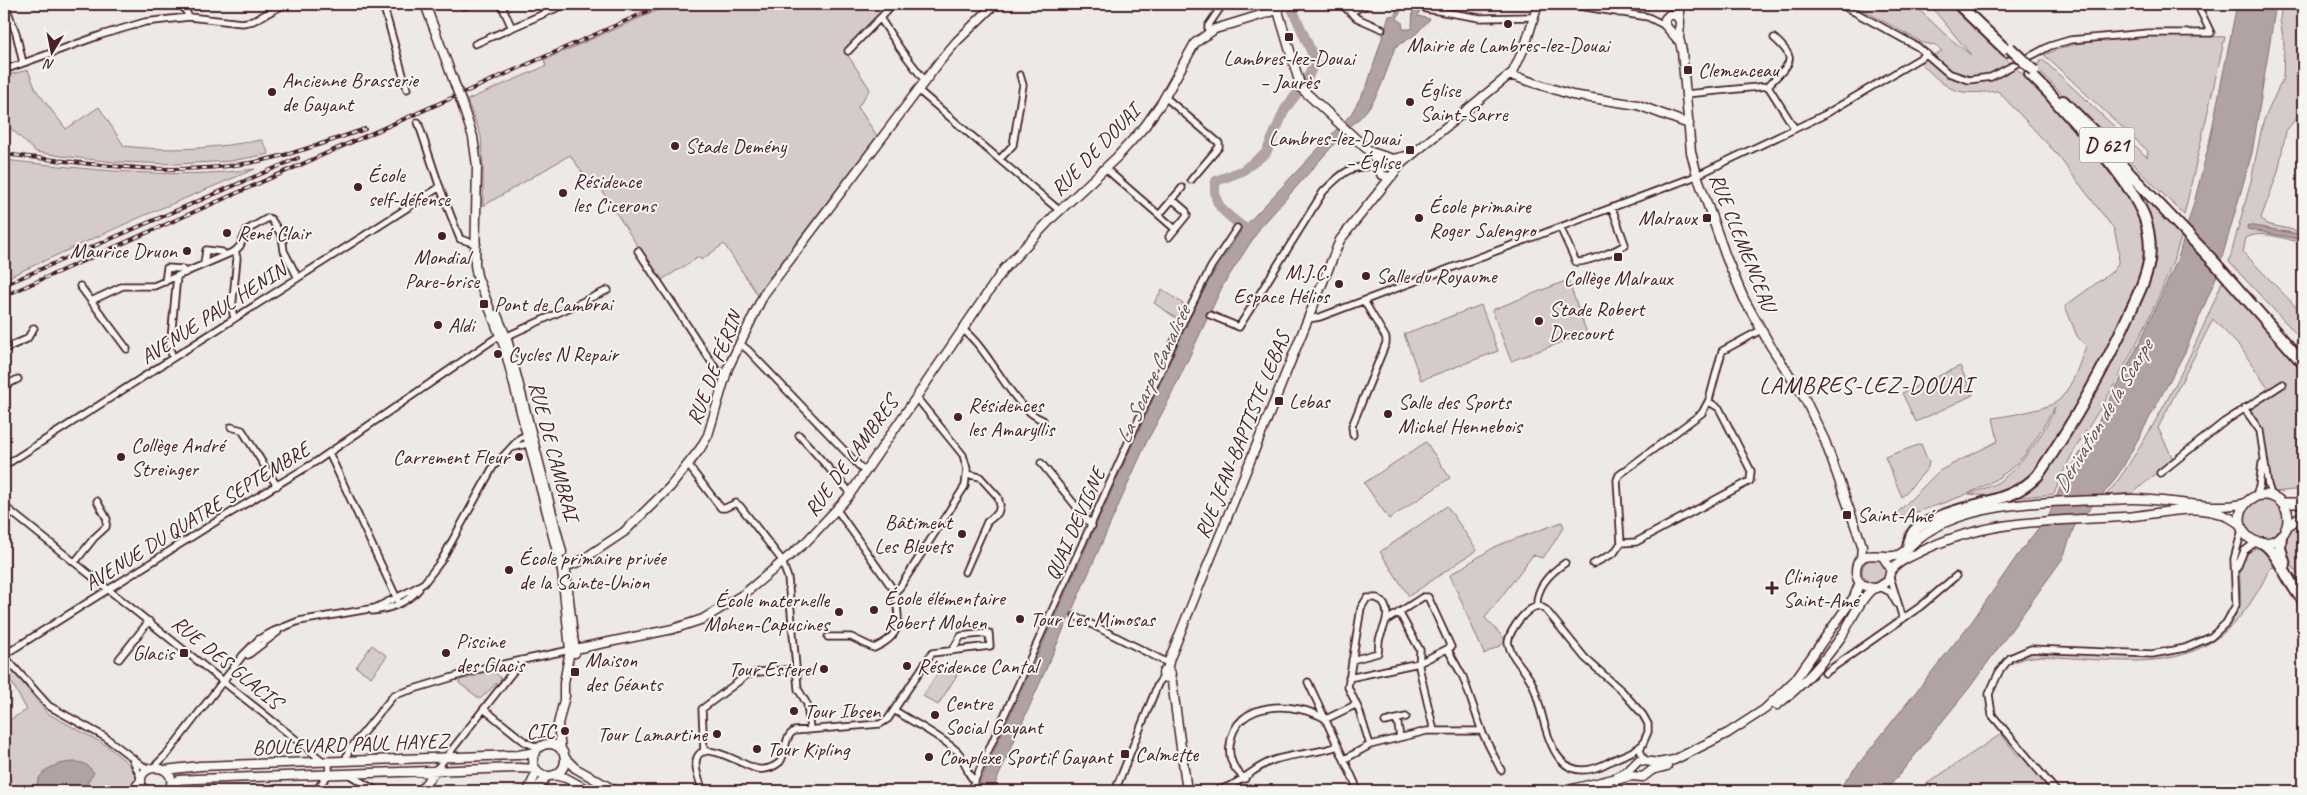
<svg xmlns="http://www.w3.org/2000/svg" width="2307" height="795" font-family="Caveat,sans-serif">
<style>
.green{fill:#d4cbca;stroke:#8f757a}
.water{fill:#b1a2a3;stroke:#886e73}
.lines{fill:none;stroke-linecap:round;stroke-linejoin:round}
.river{stroke:#b1a2a3;stroke-width:10}
.street-casing{stroke:#4a1f2b;stroke-width:9}
.secondary-casing{stroke:#4a1f2b;stroke-width:11}
.primary-casing{stroke:#4a1f2b;stroke-width:12}
.highway-casing{stroke:#4a1f2b;stroke-width:14}
.street{stroke:#f6f6f2;stroke-width:5.5}
.secondary{stroke:#f6f6f2;stroke-width:8}
.primary{stroke:#f6f6f2;stroke-width:9}
.highway{stroke:#f6f6f2;stroke-width:10}
.rail-casing{stroke:#4a1f2b;stroke-width:4}
.rail{stroke:#f6f6f2;stroke-width:2;stroke-dasharray:5.5;stroke-linecap:butt}
.secondary-bridge-casing{stroke:#4a1f2b;stroke-width:11;stroke-linecap:butt}
.highway-bridge-casing{stroke:#4a1f2b;stroke-width:14;stroke-linecap:butt}
.secondary-bridge{stroke:#f6f6f2;stroke-width:8}
.highway-bridge{stroke:#f6f6f2;stroke-width:10}
.poi-dot{fill:#4a1f2b;stroke:#f6f6f2;stroke-width:2}
.labels{text-anchor:middle;dominant-baseline:central;stroke-width:4;stroke-linejoin:round;paint-order:stroke}
.shield{fill:#f6f6f2;stroke:#7e6067;stroke-width:1}
.shield-label{font-size:20px;font-weight:bold;fill:#4a1f2b}
.poi-label{font-size:21px;fill:#4a1f2b;stroke:#f6f6f2;text-anchor:start}
.street-label{font-size:21px;fill:#4a1f2b;stroke:#f6f6f2}
.water-label{font-size:22px;font-style:italic;fill:#6e4d55;stroke:#f6f6f2}
.quarter-label{font-size:24px;letter-spacing:1px;fill:#4a1f2b;stroke:#f6f6f2}
</style>
<rect width="100%" height="100%" fill="#ece9e6"/>
<filter id="ink" filterUnits="userSpaceOnUse"><feTurbulence type="fractalNoise" baseFrequency=".02" numOctaves="2"/><feDisplacementMap in="SourceGraphic" scale="10" xChannelSelector="R" yChannelSelector="G"/><feConvolveMatrix kernelMatrix="1 2 1 2 8 2 1 2 1" color-interpolation-filters="sRGB"/></filter>
<g filter="url(#ink)">
<path class="green" d="M672,4H894L847,54L870,89L858,107L877,136L757,294L724,244L701,260L699,257L660,281L599,186L594,189L570,155L483,206V167L481,136L467,100L546,66L544,60Z
M1852,4H1913L1948,37L1971,55L1929,4H1948L2033,84L2099,159L2128,198L2141,193L2157,208L2182,235C2164,292 2135,349 2105,401C2086,431 2066,461 2054,494L2012,498L1969,494C1977,491 1987,488 1995,484C2019,470 2046,432 2055,407C2044,424 2033,447 2019,461C1990,491 1937,505 1898,518L1896,514L1939,471L1998,441L1993,418C2007,416 2051,409 2060,399C2074,384 2079,364 2086,346L2077,336L2065,306L2113,271L2118,263L2119,251L2114,229L2055,152L1998,91C1955,95 1950,93 1920,62L1942,51L1935,45L1923,43Z
M2282,4H2303V110L2286,131L2278,172L2261,218L2266,224L2303,232V235L2248,225L2247,228L2303,240V243C2287,240 2261,229 2246,238L2243,252L2303,314V341L2229,262L2251,181L2263,122L2283,78L2284,44L2280,19Z
M2166,35L2225,37L2184,215L2036,68L2042,59L2147,157L2148,151L2044,55C2082,38 2125,36 2166,35Z
M28,70L36,90L66,129L99,107L124,146C174,152 213,148 262,140L269,154L231,161L176,164L114,162L62,156L36,152L4,122V76Z
M4,160C88,169 171,180 255,169L143,216L4,279Z
M2224,277L2303,368V489L2275,492L2271,485L2262,430L2250,408L2271,393L2241,348L2213,319L2158,428L2173,459L2133,493L2106,495C2120,480 2130,462 2141,445C2174,392 2201,335 2224,277Z
M1568,280L1587,333L1511,361L1492,310Z
M1162,289L1186,306L1179,320L1154,303Z
M1481,305L1498,351L1421,380L1404,334Z
M1960,366L1973,395L1916,422L1902,393Z
M1426,442L1450,478L1389,519L1364,483Z
M1921,444L1929,463L1927,469L1902,497L1885,457Z
M2245 519a19 19 0 1 1 38 0a19 19 0 1 1-38 0Z
M1447,506L1477,550L1409,596L1380,552Z
M2303,519V583L2285,554L2284,539L2293,525Z
M1562,522L1564,527C1556,538 1551,549 1542,558L1533,555L1485,618L1504,638L1505,643L1484,654L1450,575L1496,546Z
M2254,546C2267,547 2271,556 2275,567L2270,568C2217,681 2147,662 2041,656L2025,658L2010,664C2016,658 2021,654 2029,652C2042,649 2055,651 2067,652C2108,654 2155,664 2193,648C2213,640 2233,627 2239,605C2244,586 2231,557 2254,546Z
M1862 571a12 12 0 1 1 24 0a12 12 0 1 1-24 0Z
M372,645L387,656L371,677L356,667Z
M6,662L47,713L106,745L129,764L137,778L127,791H4V723L27,710L4,669Z
M942,666L957,675L938,705L923,696Z
M491,669L501,678L498,686L497,683L480,699L459,683L460,680L477,676L479,671Z
M2001,734L2019,757L2023,755L2053,791H1916Z"/>
<path class="water" d="M1399,4H1404L1397,19L1402,22L1403,29H1412L1413,4H1422L1418,16L1430,19L1415,35L1395,47C1387,68 1381,94 1366,111C1357,123 1344,129 1336,142L1260,228L1223,285L1167,404L1147,441L992,791H976L1203,289L1244,227L1351,114L1367,86L1389,16L1395,15Z
M2237,4H2276L2252,153L2217,275L2185,352L2123,467L2110,486L2074,527L2063,558L1970,687L1886,791H1837L1973,620L2017,556L2050,513L2062,483L2091,435L2140,342L2178,258L2195,199L2209,144Z
M2248,225L2303,235V240L2247,229Z
M72,762C83,762 88,764 94,773L82,791H34C37,787 37,781 40,777C47,766 61,763 72,762Z"/>
<g class="lines">
<path class="river" d="M1250,232C1231,217 1210,208 1216,181L1242,171L1266,153L1285,109L1306,82L1315,60L1290,4"/>
<g class="street-casing">
<path id="street" d="M5,4L16,33L23,63
M182,4L189,17
M383,4L407,89
M501,4L512,28
M893,4L880,18L899,47L925,81
M1341,4L1357,18L1382,29
M1566,4L1648,17L1666,26
M1840,4L1918,47L1948,73L1969,80L1991,77L2050,46L2070,40L2148,33H2211L2197,4
M464,6L471,4
M1426,9L1480,18L1535,17
M1351,12L1367,4
M1619,13L1620,4
M1208,32V26L1223,4
M475,44L566,4
M848,51L880,18
M4,70L101,35L145,22L189,17L242,23L253,21L285,4
M1768,86L1795,129
M918,90L1060,211
M1686,94L1768,86C1788,63 1801,62 1774,38
M1165,97L1219,143V147L1191,180
M418,122L439,185L460,239L477,244
M1000,159L1013,145L1023,85L1020,75
M1106,169L1159,215L1182,188
M1159,215L1175,229
M1560,227L1576,262C1584,263 1620,250 1625,244L1612,208
M1169,237L1187,215L1186,211L1172,199
M638,251L720,375L725,377
M204,264L206,250L222,252L225,255
M165,282L167,268L182,269L185,273
M80,286L127,349
M91,301L123,286H154L235,251L240,246L247,230L268,218L271,219L282,236L284,251L298,278
M1210,315L1239,327L1323,192C1342,173 1350,164 1378,167
M234,318L232,309L237,258L235,251
M1308,319L1320,317L1691,178L1824,115L1927,54
M962,329C991,350 1012,409 1043,420
M503,338L608,290
M739,343L748,350L865,472
M4,349L27,339L34,328
M173,358L170,349L177,276
M4,386L18,379
M2244,408L2260,431L2268,485L2272,497
M231,427L242,430L277,486
M799,435L851,493
M1353,435L1352,426L1386,343V338L1364,301
M511,448L531,443
M329,453L398,601
M1041,463L1092,526
M688,465L721,508H725L736,503L740,506L781,559L788,578L798,689L807,704L810,729
M4,466L440,187
M2160,473L2224,422L2283,384
M2255,497L2259,487L2262,463
M4,506L324,762
M837,510L895,592
M1621,543L1617,480L1619,475L1702,413L1709,400L1722,351L1761,330
M75,562L94,538L106,527L107,519L97,501
M1593,564L1614,553L1621,543L1636,542L1750,481L1751,471L1719,408L1709,402
M2237,568L2244,551L2256,542
M965,572L987,522L998,513L1000,505L998,497L980,477L967,474
M1890,577L1903,619
M1880,587L1890,592L1897,604
M1537,606C1536,587 1550,573 1565,563
M372,611C390,609 407,603 419,589
M1399,612L1420,650L1419,667L1434,731
M1075,616L1168,663
M828,637H851L874,648C904,635 899,620 895,592L900,587L965,486L967,469L963,455L916,397
M1448,650L1463,677L1483,734L1501,770
M4,655L217,521L317,461L503,333
M248,655L278,632
M4,656L49,706L105,737L143,766L150,769
M119,659L149,621
M1352,660L1378,653C1379,647 1378,642 1380,637C1386,623 1393,607 1377,598H1367L1361,608L1348,687L1359,710L1370,745
M1825,673L1921,606L1956,576
M1349,678L1419,663L1451,647L1428,597H1423L1387,620
M1308,682L1355,783L1357,791
M484,709L525,742L539,748
M894,710C914,723 939,735 957,751C967,760 965,774 975,781
M1397,719L1400,737
M1385,722L1406,717
M1643,744C1633,754 1621,755 1609,762C1548,795 1547,719 1533,685C1526,669 1511,659 1508,642C1510,630 1526,607 1539,606L1546,610L1585,658L1622,691L1643,715L1648,724V732L1640,750L1644,760
M704,752L702,709L747,675L759,672L796,669
M1345,759L1370,745L1427,731H1481
M133,760L141,779
M345,761L349,750L394,695L480,669L570,650
M153,768L168,753L243,655L259,639L274,631L299,621L375,608L412,590L424,583L441,561L493,467L520,438L530,434
M436,770L522,660
M348,774L377,791
M1245,779C1234,769 1228,760 1230,745C1235,699 1295,701 1326,719L1355,705
M315,791L329,774V762
M703,791C700,783 696,773 696,765C695,732 746,768 758,769C766,770 774,767 780,762C787,752 783,738 794,731L880,724L888,719L932,653L990,646L989,633L961,636L953,649
M860,791H877
M970,791L1182,324L1211,267L1237,228
M1115,791L1158,684L1163,677
M1212,791C1242,786 1249,769 1274,760C1295,753 1317,754 1338,746
M2056,791L1992,715L1989,694L1999,672L2010,658L2031,649L2152,654L2185,648L2211,637L2226,623L2236,605L2234,559L2242,530"/>
</g>
<g class="secondary-casing">
<path id="secondary" d="M425,4L453,79
M1276,4L1301,88L1369,151L1377,162L1381,174L1387,177L1392,176
M1679,18V4
M1680,42L1665,25V19L1669,15H1676L1680,21L1679,38L1682,51L1691,152L1697,175L1726,257L1744,299L1770,345L1805,399L1825,441L1862,545L1861,559
M1510,75L1572,95L1638,105L1689,124
M461,101L473,137L477,166L475,265L477,276L504,346L562,571L570,650L564,683V700
M1371,152L1393,159L1407,156
M497,315L507,339L562,552
M1883,557L1891,569L1888,581L1877,588C1866,589 1856,583 1856,572C1856,544 1885,561 1898,555C1906,551 1913,544 1919,538C1928,531 1939,525 1949,521C2002,499 2073,502 2130,499C2167,498 2211,512 2246,503
M565,563L575,653
M561,568L579,562L624,532L670,487L700,449L708,435L728,368L764,294L940,61L957,41L995,4
M1891,571C1898,561 1912,556 1922,551C1986,519 2054,521 2123,517C2162,515 2206,497 2241,525
M570,650L673,629L703,619L744,594L806,542L848,497L1004,269L1053,217L1117,157L1145,126L1162,102L1195,43L1215,29L1277,10
M1163 674a4 4 0 1 1 8 0a4 4 0 1 1-8 0Z
M1167,670L1170,658L1340,240L1402,163L1513,72L1525,46L1538,4
M1170,677L1172,682L1187,791
M1777,705C1802,686 1823,663 1841,637C1850,624 1861,596 1873,589
M533 760a16 16 0 1 1 32 0a16 16 0 1 1-32 0Z
M561,750L558,724L565,696
M565,758L575,768L616,791
M165,770L200,766L518,755L536,752
M554,775L566,778L590,791
M1617,780L1631,776L1643,777L1652,770L1667,766
M171,785L179,780L196,779L519,768L536,769
M132,791L141,781
M143,791C129,760 183,761 169,791
M420,791L436,770
M528,791L537,771
M535,791L547,776
M1564,791L1613,779L1629,770L1639,760L1658,763L1674,760L1728,733L1765,709L1795,680L1854,597L1860,582"/>
</g>
<g class="primary-casing">
<path id="primary" d="M2240 519a24 24 0 1 1 48 0a24 24 0 1 1-48 0Z
M2282,503H2303
M2287,526L2303,515"/>
</g>
<g class="highway-casing">
<path id="highway" d="M1958,4L2007,51
M2030,74L2053,97
M2063,101L2113,151
M2106,149L2215,263L2303,363
M2281,536L2280,548L2285,565
M2263,543C2279,553 2288,584 2303,600
M1908,548C1909,542 1910,535 1915,530C1921,524 1931,520 1939,517C1970,503 2014,502 2038,475C2072,425 2104,370 2129,314C2137,297 2146,279 2149,261C2151,246 2149,230 2144,216C2124,169 2081,132 2049,93"/>
</g>
<use href="#street" class="street"/>
<use href="#secondary" class="secondary"/>
<use href="#primary" class="primary"/>
<use href="#highway" class="highway"/>
<g class="rail-casing">
<path id="rail" d="M4,154C84,163 168,177 249,163C289,156 327,142 365,129
M4,285L298,158
M4,296L664,4"/>
</g>
<use href="#rail" class="rail"/>
<g class="secondary-bridge-casing">
<path id="secondary-bridge" d="M453,79L461,101"/>
</g>
<g class="highway-bridge-casing">
<path id="highway-bridge" d="M2010,48L2034,71"/>
</g>
<use href="#secondary-bridge" class="secondary-bridge"/>
<use href="#highway-bridge" class="highway-bridge"/>
</g>
</g>
<g class="poi-dot">
<circle cx="1508" cy="24" r="5"/>
<rect x="1284" y="32" width="10" height="10" rx="2.5"/>
<rect x="1683" y="65" width="10" height="10" rx="2.5"/>
<circle cx="272" cy="92" r="5"/>
<circle cx="1410" cy="102" r="5"/>
<circle cx="675" cy="146" r="5"/>
<rect x="1405" y="145" width="10" height="10" rx="2.5"/>
<circle cx="358" cy="187" r="5"/>
<circle cx="563" cy="193" r="5"/>
<circle cx="1419" cy="218" r="5"/>
<rect x="1702" y="213" width="10" height="10" rx="2.5"/>
<circle cx="227" cy="233" r="5"/>
<circle cx="442" cy="236" r="5"/>
<circle cx="187" cy="251" r="5"/>
<rect x="1613" y="252" width="10" height="10" rx="2.5"/>
<circle cx="1366" cy="276" r="5"/>
<circle cx="1339" cy="284" r="5"/>
<rect x="479" y="299" width="10" height="10" rx="2.5"/>
<circle cx="1539" cy="321" r="5"/>
<circle cx="438" cy="325" r="5"/>
<circle cx="498" cy="354" r="5"/>
<rect x="1274" y="396" width="10" height="10" rx="2.5"/>
<circle cx="1388" cy="414" r="5"/>
<circle cx="958" cy="417" r="5"/>
<circle cx="121" cy="457" r="5"/>
<circle cx="519" cy="457" r="5"/>
<rect x="1842" y="510" width="10" height="10" rx="2.5"/>
<circle cx="962" cy="534" r="5"/>
<circle cx="509" cy="570" r="5"/>
<path d="M1769.5 580.5h5v5h5v5h-5v5h-5v-5h-5v-5h5z"/>
<circle cx="874" cy="610" r="5"/>
<circle cx="839" cy="612" r="5"/>
<circle cx="1020" cy="619" r="5"/>
<rect x="179" y="648" width="10" height="10" rx="2.5"/>
<circle cx="446" cy="653" r="5"/>
<circle cx="907" cy="666" r="5"/>
<circle cx="824" cy="669" r="5"/>
<rect x="570" y="667" width="10" height="10" rx="2.5"/>
<circle cx="794" cy="711" r="5"/>
<circle cx="935" cy="715" r="5"/>
<circle cx="565" cy="731" r="5"/>
<circle cx="717" cy="734" r="5"/>
<circle cx="757" cy="749" r="5"/>
<rect x="1120" y="749" width="10" height="10" rx="2.5"/>
<circle cx="929" cy="757" r="5"/>
</g>
<g class="labels">
<rect class="shield" x="2079.5" y="127.5" width="55" height="35" rx="4"/>
<g class="shield-label">
<text x="2107" y="145">D 621</text>
</g>
<g class="poi-label">
<text x="1508" y="45" text-anchor="middle">Mairie de Lambres-lez-Douai</text>
<text x="1289" y="58" text-anchor="middle">Lambres-lez-Douai<tspan x="1289" dy="24">– Jaurès</tspan></text>
<text x="1698" y="70">Clemenceau</text>
<text x="282" y="80">Ancienne Brasserie<tspan x="282" dy="24">de Gayant</tspan></text>
<text x="1420" y="90">Église<tspan x="1420" dy="24">Saint-Sarre</tspan></text>
<text x="1400" y="138" text-anchor="end">Lambres-lez-Douai<tspan x="1400" dy="24">– Église</tspan></text>
<text x="685" y="146">Stade Demény</text>
<text x="368" y="175">École<tspan x="368" dy="24">self-défense</tspan></text>
<text x="573" y="181">Résidence<tspan x="573" dy="24">les Cicerons</tspan></text>
<text x="1429" y="206">École primaire<tspan x="1429" dy="24">Roger Salengro</tspan></text>
<text x="1697" y="218" text-anchor="end">Malraux</text>
<text x="237" y="233">René Clair</text>
<text x="177" y="251" text-anchor="end">Maurice Druon</text>
<text x="442" y="257" text-anchor="middle">Mondial<tspan x="442" dy="24">Pare-brise</tspan></text>
<text x="1329" y="272" text-anchor="end">M.J.C.<tspan x="1329" dy="24">Espace Hélios</tspan></text>
<text x="1376" y="276">Salle du Royaume</text>
<text x="1618" y="278" text-anchor="middle">Collège Malraux</text>
<text x="494" y="304">Pont de Cambrai</text>
<text x="1549" y="309">Stade Robert<tspan x="1549" dy="24">Drecourt</tspan></text>
<text x="448" y="325">Aldi</text>
<text x="508" y="354">Cycles N Repair</text>
<text x="1289" y="401">Lebas</text>
<text x="1398" y="402">Salle des Sports<tspan x="1398" dy="24">Michel Hennebois</tspan></text>
<text x="968" y="405">Résidences<tspan x="968" dy="24">les Amaryllis</tspan></text>
<text x="131" y="445">Collège André<tspan x="131" dy="24">Streinger</tspan></text>
<text x="509" y="457" text-anchor="end">Carrement Fleur</text>
<text x="1857" y="515">Saint-Amé</text>
<text x="952" y="522" text-anchor="end">Bâtiment<tspan x="952" dy="24">Les Bleuets</tspan></text>
<text x="519" y="558">École primaire privée<tspan x="519" dy="24">de la Sainte-Union</tspan></text>
<text x="1783" y="576">Clinique<tspan x="1783" dy="24">Saint-Amé</tspan></text>
<text x="884" y="598">École élémentaire<tspan x="884" dy="24">Robert Mohen</tspan></text>
<text x="829" y="600" text-anchor="end">École maternelle<tspan x="829" dy="24">Mohen-Capucines</tspan></text>
<text x="1030" y="619">Tour Les Mimosas</text>
<text x="456" y="641">Piscine<tspan x="456" dy="24">des Glacis</tspan></text>
<text x="174" y="653" text-anchor="end">Glacis</text>
<text x="585" y="660">Maison<tspan x="585" dy="24">des Géants</tspan></text>
<text x="917" y="666">Résidence Cantal</text>
<text x="814" y="669" text-anchor="end">Tour Esterel</text>
<text x="945" y="703">Centre<tspan x="945" dy="24">Social Gayant</tspan></text>
<text x="804" y="711">Tour Ibsen</text>
<text x="555" y="731" text-anchor="end">CIC</text>
<text x="707" y="734" text-anchor="end">Tour Lamartine</text>
<text x="767" y="749">Tour Kipling</text>
<text x="1135" y="754">Calmette</text>
<text x="939" y="757">Complexe Sportif Gayant</text>
</g>
<g class="street-label">
<text transform="translate(1095 150) rotate(-46)">RUE DE DOUAI</text>
<text transform="translate(1743 242) rotate(68)">RUE CLEMENCEAU</text>
<text transform="translate(213 313) rotate(-33)">AVENUE PAUL HENIN</text>
<text transform="translate(714 368) rotate(-69)">RUE DE FÉRIN</text>
<text transform="translate(1242 435) rotate(-68)">RUE JEAN-BAPTISTE LEBAS</text>
<text transform="translate(554 451) rotate(75)">RUE DE CAMBRAI</text>
<text transform="translate(851 456) rotate(-54)">RUE DE LAMBRES</text>
<text transform="translate(197 516) rotate(-32)">AVENUE DU QUATRE SEPTEMBRE</text>
<text transform="translate(1075 524) rotate(-66)">QUAI DEVIGNE</text>
<text transform="translate(227 662) rotate(39)">RUE DES GLACIS</text>
<text transform="translate(350 744) rotate(-2)">BOULEVARD PAUL HAYEZ</text>
</g>
<g class="water-label">
<text transform="translate(1153 375) rotate(-65)">La Scarpe Canalisée</text>
<text transform="translate(2103 416) rotate(-59)">Dérivation de la Scarpe</text>
</g>
<g class="quarter-label">
<text x="1866" y="385">LAMBRES-LEZ-DOUAI</text>
</g>
</g>
<rect width="2307" height="795" fill="none" stroke="#f6f6f2" stroke-width="20"/>
<rect x="10" y="10" width="2287" height="775" fill="none" stroke="#4a1f2b" stroke-width="2" filter="url(#ink)"/>
<g transform="translate(52 52) rotate(190)" stroke="#f6f6f2" stroke-width="4" paint-order="stroke">
<path d="M0-4L9 19L0 12L-9 19Z" fill="#4a1f2b"/>
<text y="-8" font-size="14" font-weight="bold" text-anchor="middle" fill="#4a1f2b">N</text>
</g>
</svg>
